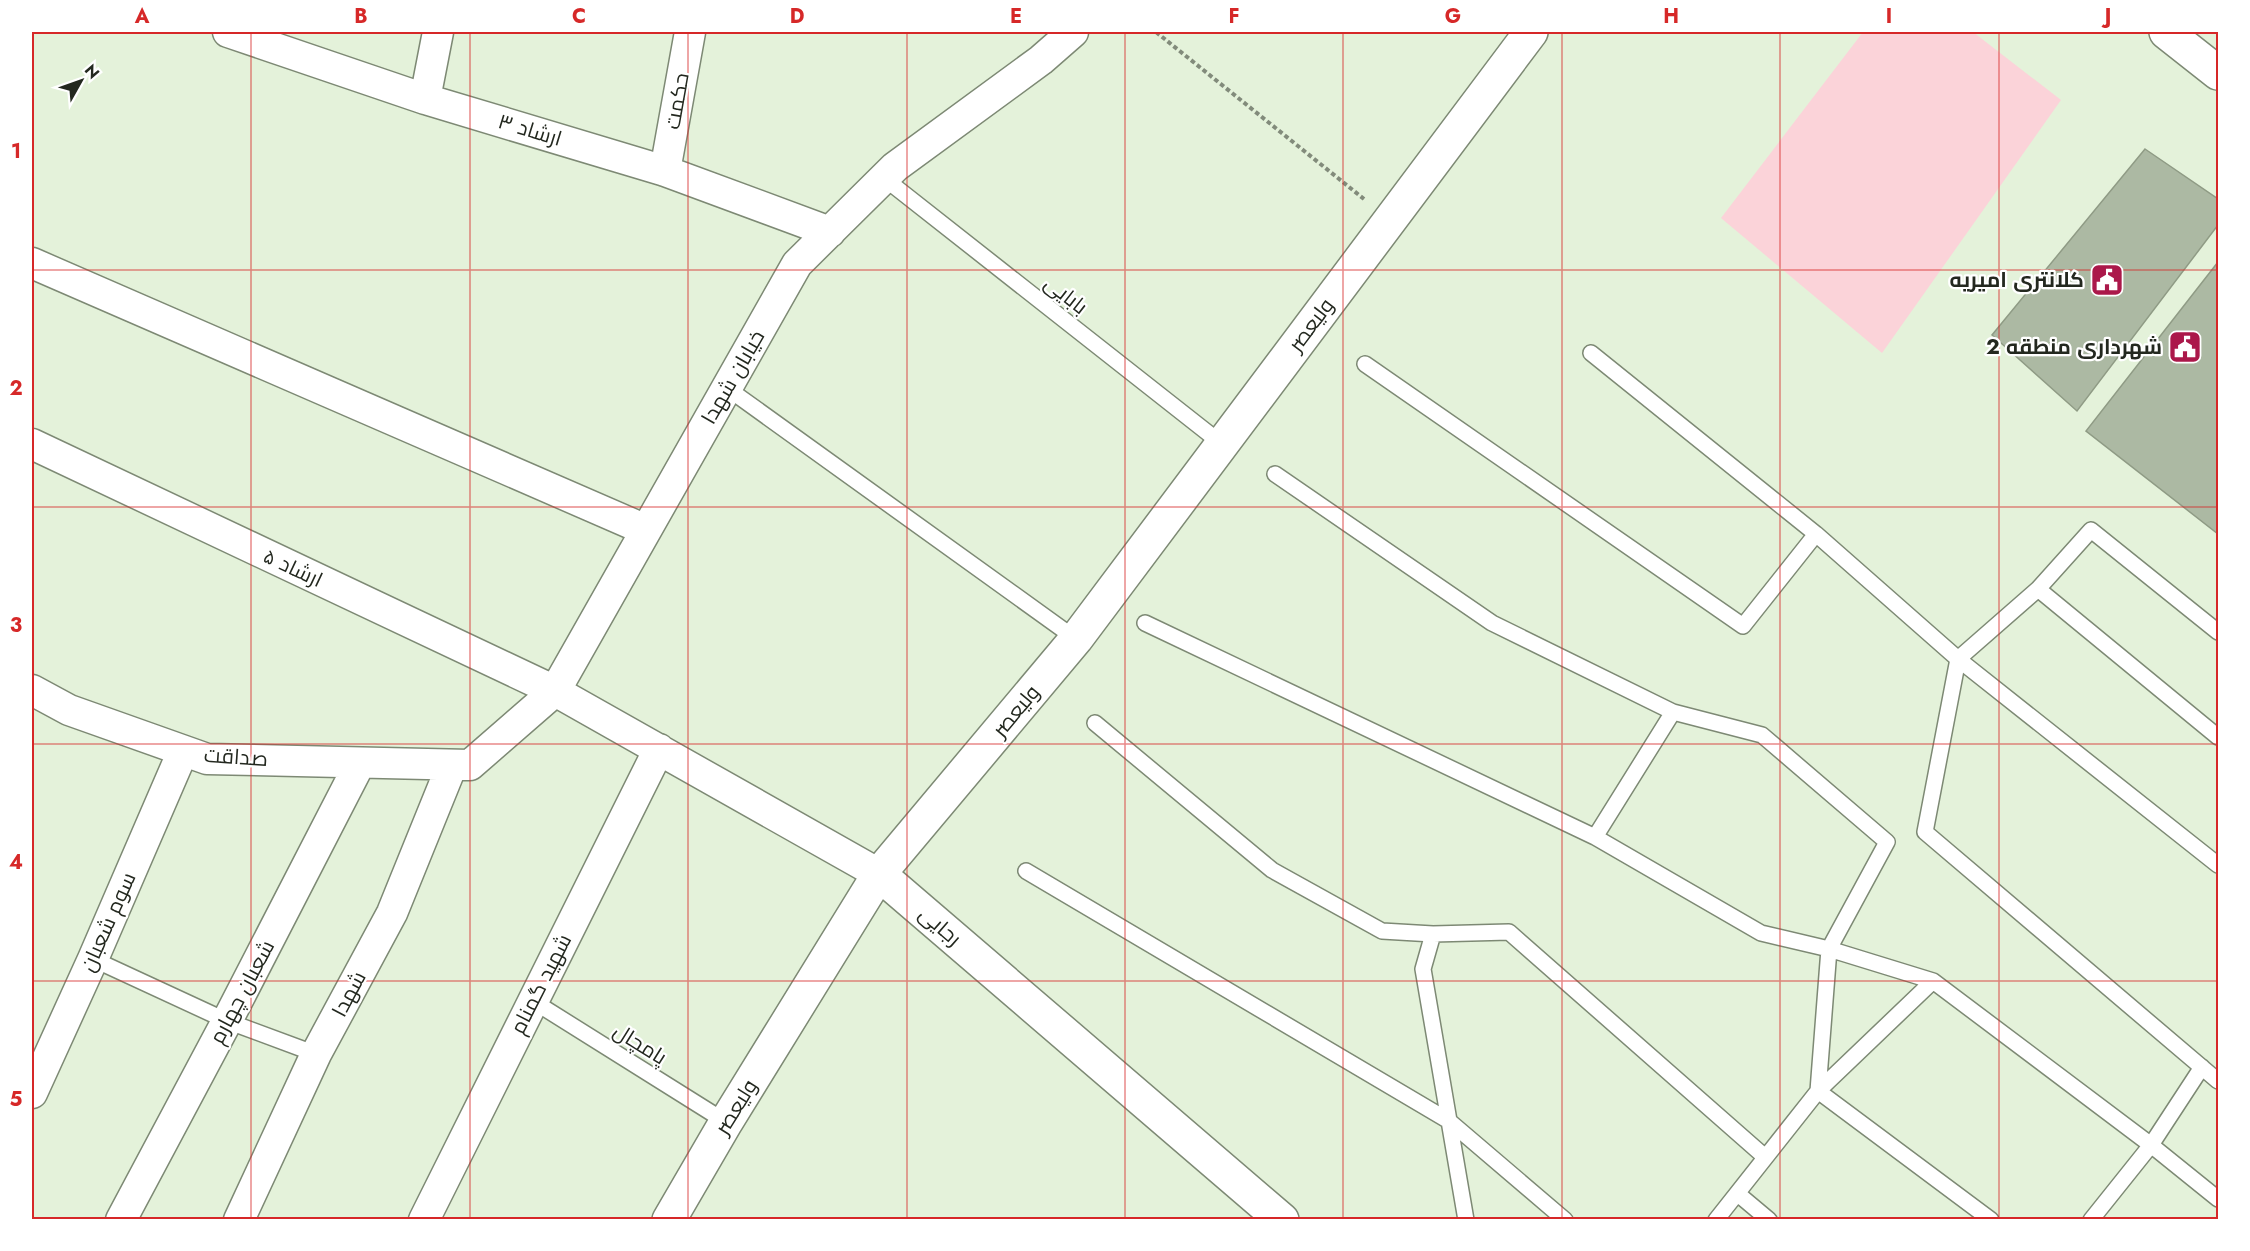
<svg xmlns="http://www.w3.org/2000/svg" width="2250" height="1251" font-family="Jost,Cairo,sans-serif">
<style>
.green{fill:#fbd3d9}
.building{fill:#acb9a3;stroke:#8f9b85;stroke-width:1.5}
.lines{fill:none;stroke-linecap:round;stroke-linejoin:round}
.lane-casing{stroke:#7d8974;stroke-width:18}
.street-casing{stroke:#7d8974;stroke-width:33}
.secondary-casing{stroke:#7d8974;stroke-width:36}
.path{stroke:#828b7b;stroke-width:4;stroke-dasharray:4.5 3;stroke-linecap:butt}
.lane{stroke:#fff;stroke-width:15}
.street{stroke:#fff;stroke-width:30}
.secondary{stroke:#fff;stroke-width:33}
.grid{fill:none;stroke:#d62828;stroke-width:1.5;stroke-opacity:0.55}
.labels{text-anchor:middle;dominant-baseline:central;stroke-width:4.5;stroke-linejoin:round;paint-order:stroke}
.street-label{font-size:21px;fill:#23281f;stroke:#fff}
.poi-label{font-size:21px;font-weight:bold;fill:#23281f;stroke:#fff;text-anchor:end}
.neatline{fill:none;stroke:#d62828;stroke-width:2}
.grid-label{font-size:20px;text-anchor:middle;font-weight:bold;fill:#d62828}
</style>
<rect width="100%" height="100%" fill="#e4f2da"/>
<path class="green" d="M1863,32H1973L2061,100L1882,353L1721,218Z"/>
<path class="building" d="M2145,149L2218,199V225L2077,411L1992,335Z
M2218,262V534L2086,431Z"/>
<g class="lines">
<g class="lane-casing">
<path id="lane" d="M884,178L1222,444
M1591,353L1816,534L1958,659L2218,865
M1365,364L1743,626L1816,534
M727,388L1076,639
M1275,474L1492,623L1673,712L1762,735L1887,842L1829,949L1818,1091L1716,1220
M2038,589L2091,530L2218,632
M1145,623L1595,837L1761,933L1829,949L1933,981L2151,1145L2218,1199
M1095,723L1272,870L1382,931L1433,934L1509,932L1765,1157
M2218,737L2038,589L1958,659L1925,832L2218,1081
M1595,837L1673,712
M1026,871L1449,1121L1565,1220
M1433,934L1423,969L1466,1220
M93,959L227,1021L316,1054
M1933,981L1818,1091L1991,1220
M533,1001L726,1122
M1738,1194L1769,1220
M2091,1220L2151,1145L2202,1067"/>
</g>
<g class="street-casing">
<path id="street" d="M228,32L425,99L665,171L830,232
M425,99L438,32
M665,171L690,32
M32,263L646,530
M32,444L555,691L879,874
M32,690L69,710L207,759L470,765L555,691L797,264L895,167L1041,60L1073,32
M32,1093L93,959L183,751
M121,1220L227,1021L360,763
M239,1220L316,1054L392,913L452,765
M424,1220L659,749"/>
</g>
<g class="secondary-casing">
<path id="secondary" d="M2166,32L2218,73
M879,874L1282,1220
M669,1220L726,1122L879,874L1076,639L1531,32"/>
</g>
<path class="path" d="M1156,32L1364,199"/>
<use href="#lane" class="lane"/>
<use href="#street" class="street"/>
<use href="#secondary" class="secondary"/>
</g>
<path class="grid" d="M251,32V1220M470,32V1220M688,32V1220M907,32V1220M1125,32V1220M1343,32V1220M1562,32V1220M1780,32V1220M1999,32V1220M32,270H2218M32,507H2218M32,744H2218M32,981H2218"/>
<defs>
<g id="civic-square" transform="scale(1.725)"><rect x="-9" y="-9" width="18" height="18" rx="4" fill="#ab184a" stroke="#fff"/><path d="M-.6-6.5H3V-4.5H.6V-3L4-1V1h2V6H-6V1h2V-1L-.6-3ZM-1.2 2.5V6h2.4V2.5Z" fill="#fff"/></g>
</defs>
<g fill-rule="evenodd">
<use href="#civic-square" x="2107" y="280"/>
<use href="#civic-square" x="2185" y="347"/>
</g>
<g class="labels">
<g class="street-label">
<text transform="translate(677 101) rotate(-80)">حکمت</text>
<text transform="translate(530 130) rotate(17)">ارشاد ۳</text>
<text transform="translate(1066 295) rotate(38)">بابایی</text>
<text transform="translate(1311 325) rotate(-53)">ولیعصر</text>
<text transform="translate(733 377) rotate(-60)">خیابان شهدا</text>
<text transform="translate(293 568) rotate(25)">ارشاد ۵</text>
<text transform="translate(1016 711) rotate(-50)">ولیعصر</text>
<text transform="translate(236 757) rotate(4)">صداقت</text>
<text transform="translate(108 922) rotate(-66)">سوم شعبان</text>
<text transform="translate(940 926) rotate(41)">رجایی</text>
<text transform="translate(541 984) rotate(-63)">شهید گمنام</text>
<text transform="translate(242 992) rotate(-62)">شعبان چهارم</text>
<text transform="translate(349 994) rotate(-62)">شهدا</text>
<text transform="translate(640 1044) rotate(32)">پامچال</text>
<text transform="translate(736 1107) rotate(-58)">ولیعصر</text>
</g>
<g class="poi-label">
<text x="2084" y="280">کلانتری امیریه</text>
<text x="2162" y="347">شهرداری منطقه 2</text>
</g>
</g>
<rect width="2250" height="1251" fill="none" stroke="#ffffff" stroke-width="66"/>
<g transform="translate(81 81) rotate(50)" stroke="#ffffff" stroke-width="4.5" paint-order="stroke">
<path d="M0-4.5L10 22L0 15L-10 22Z" fill="#23281f"/>
<text y="-9" font-size="16" font-weight="bold" text-anchor="middle" fill="#23281f">N</text>
</g>
<rect x="33" y="33" width="2184" height="1185" class="neatline"/>
<g class="grid-label">
<text x="142" y="23">A</text>
<text x="361" y="23">B</text>
<text x="579" y="23">C</text>
<text x="797" y="23">D</text>
<text x="1016" y="23">E</text>
<text x="1234" y="23">F</text>
<text x="1453" y="23">G</text>
<text x="1671" y="23">H</text>
<text x="1889" y="23">I</text>
<text x="2108" y="23">J</text>
<text x="16" y="158">1</text>
<text x="16" y="395">2</text>
<text x="16" y="632">3</text>
<text x="16" y="869">4</text>
<text x="16" y="1106">5</text>
</g>
</svg>
